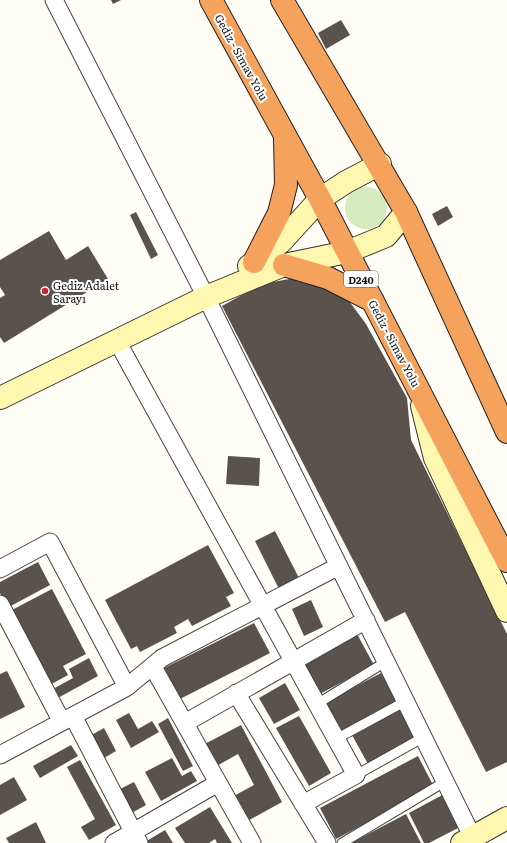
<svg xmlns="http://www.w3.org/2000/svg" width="507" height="843" font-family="Literata,serif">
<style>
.green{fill:#d5ebbd}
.building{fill:#5a524d}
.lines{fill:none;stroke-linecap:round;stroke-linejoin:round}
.lane-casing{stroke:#444;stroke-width:11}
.street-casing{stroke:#444;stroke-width:19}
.secondary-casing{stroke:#333;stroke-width:24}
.highway-casing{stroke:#222;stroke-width:24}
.lane{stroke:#fff;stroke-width:9}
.street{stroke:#fff;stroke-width:17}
.secondary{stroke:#fff6b0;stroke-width:22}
.highway{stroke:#f5a25d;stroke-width:22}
.poi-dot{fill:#c4262e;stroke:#fff;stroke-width:1.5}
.labels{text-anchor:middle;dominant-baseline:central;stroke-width:4;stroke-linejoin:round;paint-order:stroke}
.shield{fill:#fff;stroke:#585858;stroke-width:1}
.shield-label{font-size:10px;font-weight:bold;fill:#111}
.street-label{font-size:11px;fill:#111;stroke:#fff}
.poi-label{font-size:11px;fill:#111;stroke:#fff;text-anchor:start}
</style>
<rect width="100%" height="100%" fill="#fffdf5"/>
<path class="green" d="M345 208a21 21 0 1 1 42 0a21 21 0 1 1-42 0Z"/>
<path class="building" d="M111,0H121L113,4Z
M341,20L350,35L326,49L318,33Z
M447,206L453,217L438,226L432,214Z
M136,212L158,255L151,259L130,215Z
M49,231L66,260L88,246L108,279L4,343L0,337V298L5,295L0,287V260Z
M300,277L327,285L349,301L366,324L407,398L411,440L507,634V762L486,772L405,612L385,622L222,306L262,284Z
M228,456L260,458L259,486L226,484Z
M275,531L299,578L279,589L255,541Z
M208,545L234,593L226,597L231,606L192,626L188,619L174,627L177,633L140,652L137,646L131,649L105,600Z
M38,562L50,585L7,608L0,593V582Z
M52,589L86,654L63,666L68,675L48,686L10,611Z
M311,600L323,627L304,636L292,609Z
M254,623L270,653L176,701L160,670Z
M357,634L374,665L318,695L302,664Z
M89,658L98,676L56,699L51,690L73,678L69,669Z
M7,671L25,707L0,719V674Z
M381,673L397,703L343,733L326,702Z
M285,683L300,710L274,724L259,698Z
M399,709L415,738L368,764L352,735Z
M129,713L138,729L152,721L159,732L131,748L116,720Z
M299,716L331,773L309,786L276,728Z
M168,718L193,766L183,771L158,724Z
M241,725L282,802L244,823L230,798L254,785L238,754L213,768L201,746Z
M104,728L116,751L99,761L86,738Z
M71,745L78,756L40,778L33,766Z
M418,756L434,787L336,839L320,808Z
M172,758L182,776L191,771L197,781L161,801L145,772Z
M80,760L116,825L89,840L81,827L95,819L67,767Z
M14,777L27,800L0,815V785Z
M134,782L146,805L128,815L116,791Z
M446,793L462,826L429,843H424L409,813Z
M210,807L232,843H217L215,839L209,843H185L175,828Z
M406,814L421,843H351L368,834Z
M36,822L46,843H9L6,838Z
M165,830L173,843H146L145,842Z"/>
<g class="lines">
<g class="lane-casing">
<path id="lane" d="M317,704L387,661
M336,739L406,701
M356,775L424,737
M342,843L446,781"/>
</g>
<g class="street-casing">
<path id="street" d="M54,0L206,297L472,836
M117,341L356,775L303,804
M0,569L50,542L127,687
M0,604L62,722
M153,667L252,843
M236,693L327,843
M73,716L139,843
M185,723L366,620
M0,755L127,687L162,658L339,566
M114,843L218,783"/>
</g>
<g class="secondary-casing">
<path id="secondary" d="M249,266L281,242L320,199L346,182L380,164
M0,398L206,297L284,265L347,252L386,236L406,212
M422,406L435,458L507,611
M462,843L507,818"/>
</g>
<g class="highway-casing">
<path id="highway" d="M211,0L320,199L507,561
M282,0L406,212L507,432
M254,262L279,213L286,185L285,139
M284,265L328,278L373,301"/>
</g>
<use href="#lane" class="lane"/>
<use href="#street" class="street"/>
<use href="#secondary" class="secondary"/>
<use href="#highway" class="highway"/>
</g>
<circle class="poi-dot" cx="45" cy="291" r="4"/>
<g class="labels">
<rect class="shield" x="344" y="271" width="34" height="16" rx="3"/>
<g class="shield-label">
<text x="361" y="279">D240</text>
</g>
<g class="street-label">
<text transform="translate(242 57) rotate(61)">Gediz - Simav Yolu</text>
<text transform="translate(395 343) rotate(62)">Gediz - Simav Yolu</text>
</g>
<g class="poi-label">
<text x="53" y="285">Gediz Adalet<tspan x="53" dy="13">Sarayı</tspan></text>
</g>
</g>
</svg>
